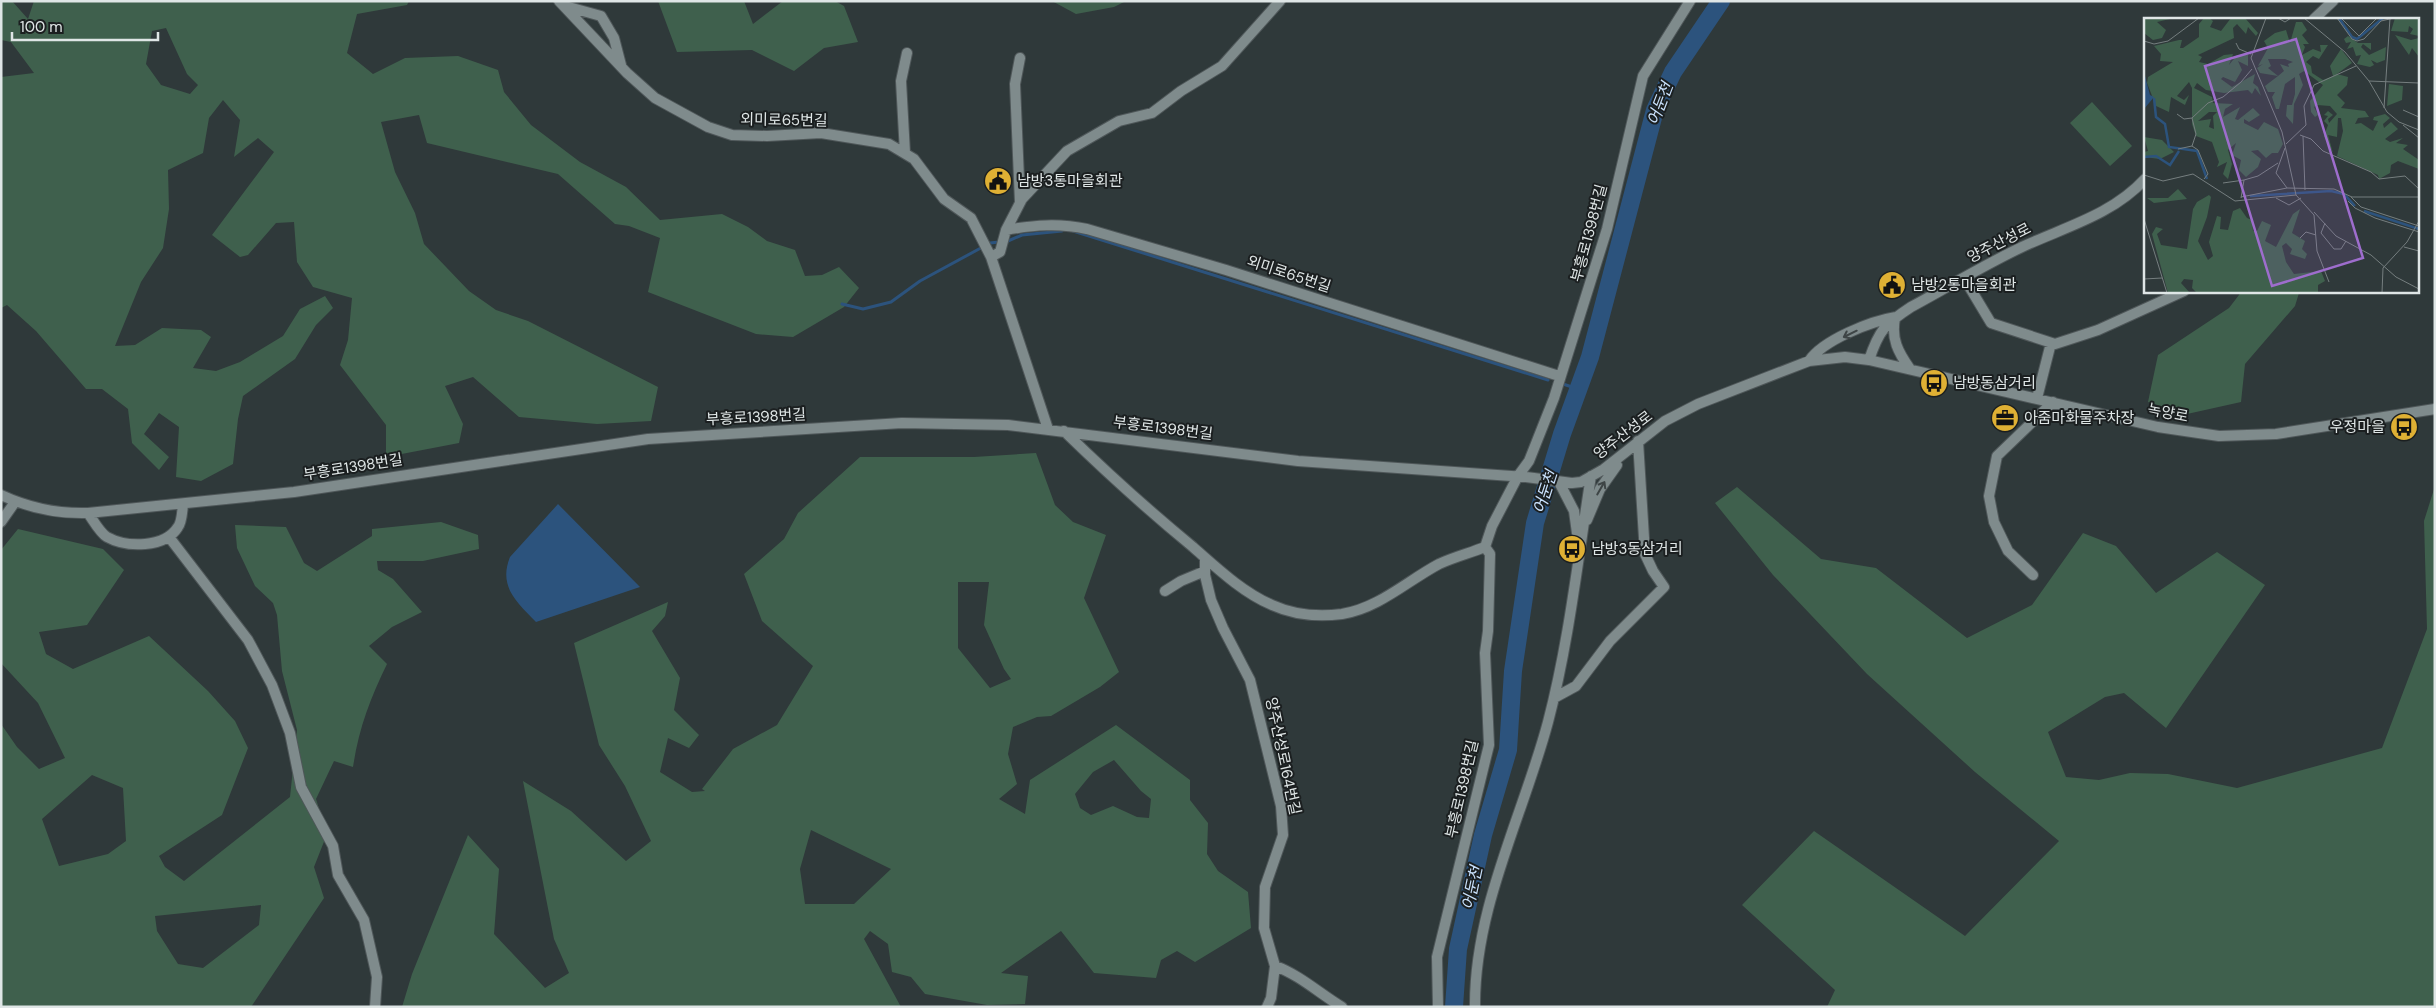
<svg xmlns="http://www.w3.org/2000/svg" width="2436" height="1008" font-family="'DM Sans','Noto Sans KR',sans-serif">
<style>
.green{fill:#3f604d;fill-rule:evenodd}
.water{fill:#2c537d}
.lines{fill:none;stroke-linecap:round;stroke-linejoin:round}
.stream{stroke:#2c537d;stroke-width:3}
.river{stroke:#2c537d;stroke-width:18}
.minor-casing{stroke:#4f5759;stroke-width:12}
.minor{stroke:#7f8b8c;stroke-width:10}
.oneway{stroke:#3e4546}
.labels{text-anchor:middle;dominant-baseline:central;stroke-width:4;stroke-linejoin:round;paint-order:stroke}
.street-label{font-size:15px;fill:#dfe6e6;stroke:#1b1f20}
.poi-label{font-size:15px;fill:#dfe6e6;stroke:#1b1f20;text-anchor:start}
.water-label{font-size:16px;font-style:italic;fill:#cae2fd;stroke:#1b1f20}
.inset-river{fill:none;stroke:#2c537d;stroke-width:2.5}
.inset-road{fill:none;stroke:#757e7f;stroke-width:1}
.view{fill:#9e6dcd;fill-opacity:0.15;stroke:#9e6dcd;stroke-width:2.5}
.inset-edge{fill:none;stroke:#dfe6e6;stroke-width:2.5}
</style>
<rect width="100%" height="100%" fill="#2f393a"/>
<path class="green" d="M1,1H12L28,19L34,1H409L407,5L357,14L347,53L373,74L405,58L458,56L498,70L504,92L531,125L580,162L626,187L660,220L722,214L748,227L767,241L795,250L805,276L822,275L839,267L859,288L844,307L793,337L756,334L648,292L660,238L629,226L615,224L558,174L427,143L419,115L381,122L395,172L415,213L424,244L469,291L496,310L528,321L658,387L651,421L597,424L519,417L473,377L445,386L463,424L459,443L386,457V425L340,365L348,340L352,298L313,287L297,262L294,222L276,223L248,255L240,257L212,235L274,152L258,138L234,157L240,120L223,100L209,118L203,153L168,170L169,209L163,248L141,282L115,346L135,345L162,328L201,330L211,337L193,368L216,371L240,362L283,336L300,309L325,296L333,308L316,325L295,359L243,396L238,419L233,464L201,481L176,477L179,427L159,413L144,434L169,457L159,470L132,443L128,409L102,389H86L36,331L7,305L1,308V77L34,73L11,42L1,40ZM166,28L187,74L198,85L190,94L161,85L146,64L152,31Z
M658,1H744L753,24L783,1H835L844,6L858,42L824,48L794,71L752,50L677,52Z
M1052,1H1126L1114,7L1076,14Z
M2092,102L2132,146L2110,166L2070,123Z
M2242,291L2299,293L2295,306L2245,364L2241,402L2187,414L2148,402L2158,355L2229,308Z
M1036,453L1055,505L1073,522L1106,535L1084,598L1119,672L1100,687L1051,716L1037,717L1013,727L1008,754L1017,784L999,799L1025,814L1030,780L1116,725L1190,780V800L1208,823L1207,854L1218,871L1248,892L1251,928L1195,962L1177,951L1161,960L1156,978L1094,973L1061,931L1001,973L1028,976L1025,1004L987,1005L925,994L911,977L892,972L888,944L870,931L864,939L901,1007H402L412,974L468,835L499,869L494,934L545,988L569,973L554,939L523,781L571,811L626,861L651,841L625,786L599,745L574,643L668,602L665,616L652,631L680,678L674,710L699,735L689,748L668,738L660,772L692,792L705,791L702,789L733,749L777,725L813,666L762,621L744,574L784,539L798,513L860,457H974ZM958,582H989L984,625L1004,669L1011,679L990,688L958,648ZM1114,760L1141,791L1151,799L1149,818L1137,817L1113,806L1091,815L1080,808L1075,794L1093,772ZM811,830L891,869L854,904H805L800,869Z
M2435,486V1007H1827L1835,990L1742,905L1814,831L1965,936L2059,841L1975,772L1867,674L1773,575L1715,503L1737,487L1821,559L1876,568L1967,638L2032,605L2083,533L2116,546L2156,593L2217,552L2265,585L2166,728L2124,693L2105,697L2048,732L2066,777L2099,780L2130,773L2168,774L2237,788L2382,748L2427,629L2424,521Z
M441,522L478,535L479,549L423,561H377L378,570L393,579L422,612L392,627L369,646L387,664C370,699 359,728 353,767L334,761L316,799L327,834L314,867L324,898L251,1007H1V724L17,747L39,769L65,758L38,703L1,663V550L18,529L103,549L124,570L87,625L39,632L46,654L73,669L149,636L208,691L235,721L248,748L222,815L159,856L165,867L184,881L290,797L297,730L282,671L277,615L273,603L255,586L237,548L235,525L286,527L304,563L317,571L372,536V529ZM92,775L123,788L126,841L108,854L59,866L42,819ZM261,905L259,925L203,968L178,964L157,931L155,916Z"/>
<path class="water" d="M558,504L640,587L536,622C517,602 498,587 510,557Z"/>
<g class="lines">
<path class="stream" d="M1073,231L1548,380
M842,304L863,309L891,302L920,281L990,243L1008,241L1022,235L1062,231
M1563,384L1578,389"/>
<path class="river" d="M1454,1007L1458,949L1483,835L1508,750L1513,671L1535,523L1562,434L1590,357L1655,110L1673,72L1721,1"/>
<g class="minor-casing">
<path id="minor" d="M559,1L627,73L655,98L708,127L732,135L767,136L821,133L889,144L914,159L944,199L971,218L991,257L1048,429
M565,6L601,16L614,38L621,65
M2314,19L2333,1
M905,153L901,81L907,53
M1020,203L1015,84L1020,58
M1006,230C1034,225 1059,223 1087,229L1226,270L1559,376
M991,257L1000,252L1006,230L1022,199L1067,151L1119,121L1152,113L1181,91L1222,66L1280,1
M1964,278L1991,323L2055,344L2098,330L2184,291
M1895,318C1891,339 1898,352 1910,369
M1869,360C1879,330 1885,324 1911,307C1948,287 1984,265 2022,247C2065,227 2112,215 2145,179
M1809,361C1823,340 1871,321 1896,317
M2037,398L2051,343
M1064,431C1105,471 1148,510 1193,547C1217,568 1242,592 1272,605C1294,615 1318,617 1342,614C1379,608 1407,581 1439,564C1454,557 1470,553 1485,547
M1559,482L1574,511L1577,533
M1,495C29,508 57,514 88,513L294,492L648,439L902,423L1008,425L1298,461L1526,477L1572,483L1581,482L1604,469L1665,421L1698,404L1809,361L1845,357L1869,360L2158,427L2219,436L2276,434L2435,409
M88,513C93,520 100,533 107,537C127,548 165,548 178,527C182,522 182,512 183,505
M1587,520L1600,489L1617,465
M1,522L15,502
M169,537L248,640L272,685L290,733L301,787L333,846L338,875L364,920L377,977L375,1007
M1205,558V575L1211,600L1223,628L1250,680L1281,806L1283,835L1265,887L1264,928L1275,966C1300,975 1320,994 1342,1007
M2033,575L2008,551L1994,522L1989,496L1997,456L2053,402
M1165,591L1181,581L1205,571
M1554,698L1576,686L1610,641L1664,587L1653,571L1645,554L1638,441
M1267,1007L1271,998L1275,966
M1438,1007L1437,957L1489,745L1485,653L1488,631L1490,554L1485,547L1492,526L1518,476L1529,461L1554,398L1607,229L1643,76L1690,1
M1475,1007C1474,908 1523,816 1548,722C1569,642 1578,558 1591,476"/>
</g>
<use href="#minor" class="minor"/>
</g>
<defs><path id="oneway-shaft" d="M-6 0H5M1.5-3L5.5 0L1.5 3" fill="none" stroke-width="1.6" stroke-linecap="round" stroke-linejoin="round" transform="scale(1.25)"/></defs>
<g class="oneway">
<use href="#oneway-shaft" transform="translate(1850 334) rotate(154)"/>
<use href="#oneway-shaft" transform="translate(1601 488) rotate(-60)"/>
</g>
<defs>
<g id="civic-disc" transform="scale(1.4375)"><circle r="9.5" fill="#dfb034" stroke="#1b1f20"/><path d="M-.6-6.5H3V-4.5H.6V-3L4-1V1h2V6H-6V1h2V-1L-.6-3ZM-1.2 2.5V6h2.4V2.5Z" fill="#111"/></g>
<g id="bus-disc" transform="scale(1.4375)"><circle r="9.5" fill="#dfb034" stroke="#1b1f20"/><path d="M-5-6H5V4H4V6H2V4H-2V6H-4V4H-5ZM-3.5-4V0h7V-4ZM-3.5 1.2v1.5H-2V1.2ZM2 1.2v1.5H3.5V1.2Z" fill="#111"/></g>
<g id="office-disc" transform="scale(1.4375)"><circle r="9.5" fill="#dfb034" stroke="#1b1f20"/><path d="M-6-3h4V-5.5h4V-3h4V5H-6ZM-1-4.5V-3h2v-1.5ZM-6 0V1H6V0Z" fill="#111"/></g>
</defs>
<g fill-rule="evenodd">
<use href="#civic-disc" x="998" y="181"/>
<use href="#civic-disc" x="1892" y="285"/>
<use href="#bus-disc" x="1934" y="383"/>
<use href="#office-disc" x="2005" y="418"/>
<use href="#bus-disc" x="2404" y="427"/>
<use href="#bus-disc" x="1572" y="549"/>
</g>
<g class="labels">
<g class="street-label">
<text transform="translate(784 120) rotate(1)">외미로65번길</text>
<text transform="translate(1589 233) rotate(-75)">부흥로1398번길</text>
<text transform="translate(1999 243) rotate(-27)">양주산성로</text>
<text transform="translate(1289 274) rotate(18)">외미로65번길</text>
<text transform="translate(2168 413) rotate(11)">녹양로</text>
<text transform="translate(756 417) rotate(-3)">부흥로1398번길</text>
<text transform="translate(1163 428) rotate(7)">부흥로1398번길</text>
<text transform="translate(1623 435) rotate(-37)">양주산성로</text>
<text transform="translate(353 467) rotate(-9)">부흥로1398번길</text>
<text transform="translate(1283 756) rotate(78)">양주산성로164번길</text>
<text transform="translate(1462 789) rotate(-77)">부흥로1398번길</text>
</g>
<g class="poi-label">
<text x="1017" y="181">남방3통마을회관</text>
<text x="1911" y="285">남방2통마을회관</text>
<text x="1953" y="383">남방동삼거리</text>
<text x="2024" y="418">아줌마화물주차장</text>
<text x="2385" y="427" text-anchor="end">우정마을</text>
<text x="1591" y="549">남방3동삼거리</text>
</g>
<g class="water-label">
<text transform="translate(1660 104) rotate(-69)">어둔천</text>
<text transform="translate(1545 492) rotate(-72)">어둔천</text>
<text transform="translate(1472 888) rotate(-78)">어둔천</text>
</g>
</g>
<g transform="translate(2144 18)">
<rect width="275" height="275" fill="#2f393a"/>
<path d="M0,0H30L13,4L22,12L18,20L9,22L0,15ZM60,0H65L69,3L66,9L77,13L87,0H101L114,15L112,18L104,9L102,16L93,6L89,10L90,20L54,37L58,39L55,44L64,46L80,37L89,36L85,47L93,37H104V48L94,43L98,52L91,64L79,59L77,61L88,69L111,56L109,65L114,69L117,78L111,70L108,76L104,72L80,75L62,72L53,65L50,70L68,79L69,85L89,86L81,91L79,99L96,89L91,101L94,102L109,90L116,97L105,104L100,101V105L114,112L120,104L134,111L139,126L134,135H128L122,140L114,132L107,133L117,141L114,149L102,159L95,152L97,142L88,137L92,125L84,132L88,146L84,161L79,156L83,144L73,149L75,144L68,124L52,118L48,106V70L45,64L33,78L40,82L45,77L41,87L27,79L25,94L12,88L3,65L4,59L29,44L16,43L17,36L10,28L35,22H38L36,30H39L55,19V6ZM65,94H73L69,98L70,111L65,109L67,101L54,103ZM251,0H275V18L266,16L269,11L265,8L264,14L247,13ZM152,4H158L163,12L158,17L165,26H159L161,29L158,37L169,31L177,34L176,27H184L175,41L169,38L162,44L167,48L168,55L179,62L189,58L186,48L197,31L208,45L193,56L204,59L203,67L193,77L201,85L197,90L221,93L225,99L214,100L211,106L217,105L229,113L234,103L229,102L230,99L241,96L246,100L239,106L240,110L247,104L254,111L241,121L246,124L259,120L252,125L264,127L259,131L275,142V151L254,143L247,147L246,155L235,161L234,157L193,138L199,113L197,100H194L193,119L184,117L189,135L180,118L184,107L180,103L184,98L180,97L184,93L189,97L184,101L185,105L193,96L186,88L173,87L170,89L174,97L171,99L167,94L166,83L179,67L160,53L155,56L159,67L150,86L149,106L142,98L143,87H148L151,76V59L141,66L135,91H132L128,79L131,74H124L121,68L134,58L116,55L113,50L119,46L114,48L124,30L120,23L131,15L142,12L146,25ZM124,41H141L149,44L144,46L145,49L136,46L140,53L134,58L124,50L127,48ZM251,17L267,22L275,20V39L268,30L265,37ZM204,18L214,25H227V32L219,26L217,29L225,37L242,29L241,42L233,45L227,42L230,47L226,49L213,46L217,37L212,38L209,29L203,31L207,24L202,25L200,21ZM245,66L259,68L258,82L243,88ZM0,119L18,122L30,134L16,141L0,139V134L4,133ZM34,171L43,181L10,185L3,180H24ZM65,177L67,179L63,199L54,223L64,242L69,238L65,224L73,198L77,199L76,211L84,212L89,193L96,190L103,200L108,202L109,213H113L118,203L127,207L121,223L132,229L149,196L156,191L148,215L161,223L158,231L163,236L161,241L146,236L148,231L142,225L138,228L142,244L150,256L177,253L181,263L174,267V275H53L48,270L49,262L40,261L37,265L46,275H24L8,216L12,209L19,211L13,216L17,227L43,231L49,191L53,184Z" fill="#3f604d" fill-rule="evenodd"/>
<path d="M1,58L6,77L10,79L0,91Z" fill="#2c537d"/>
<path class="inset-river" d="M195,0L208,19L213,21L239,0M10,80L12,99L21,106L25,129L53,133L63,161M0,139L12,138L26,147L35,133M106,178L187,173L200,176L211,188M220,193L275,211"/>
<path class="inset-road" d="M122,0L107,40L138,114L152,177M134,0L141,4L147,0M160,0L201,34L225,63L243,94L255,104L275,112M193,0L208,21L213,23L220,21L237,3L250,0M197,0L215,18L233,0M0,23L10,26L24,23L55,0M92,25L95,31L107,36M225,63L275,65M240,90L246,0M259,92L275,99M33,96L40,101L48,100L64,85L79,79L97,64L108,51M259,107L275,120M156,117L167,121L179,133L227,154L235,161L261,158L275,171M159,118L161,172M142,126L162,107L160,88L170,67L212,48M48,128L52,116L48,100M141,130L132,155L143,170M34,131L48,128L54,132L64,156L60,161M0,157L19,163L49,156L91,183L152,177L170,197L173,233L185,264M79,165L100,162M97,179L143,170L190,171L208,179H275M207,179L217,189L275,208M97,180L100,162L114,158L134,145M132,180L145,187L157,180M204,183L211,190L231,200L275,214M170,194L192,218L227,237L252,259L275,271M0,201L23,275M181,205L177,215L190,231H197L202,223M156,220L162,214L172,217M260,229L275,233M0,261L18,260M238,275L239,250L263,224L275,203"/>
<path class="view" d="M152,21L219,240L128,268L61,48Z"/>
<rect width="275" height="275" class="inset-edge"/>
</g>
<rect width="2436" height="1008" fill="none" stroke="#dfe6e6" stroke-width="5"/>
<path d="M12 32v8h146v-8" fill="none" stroke="#dfe6e6" stroke-width="2.5"/>
<text x="20" y="32" font-size="15" fill="#dfe6e6" stroke="#1b1f20" stroke-width="4" paint-order="stroke">100 m</text>
</svg>
